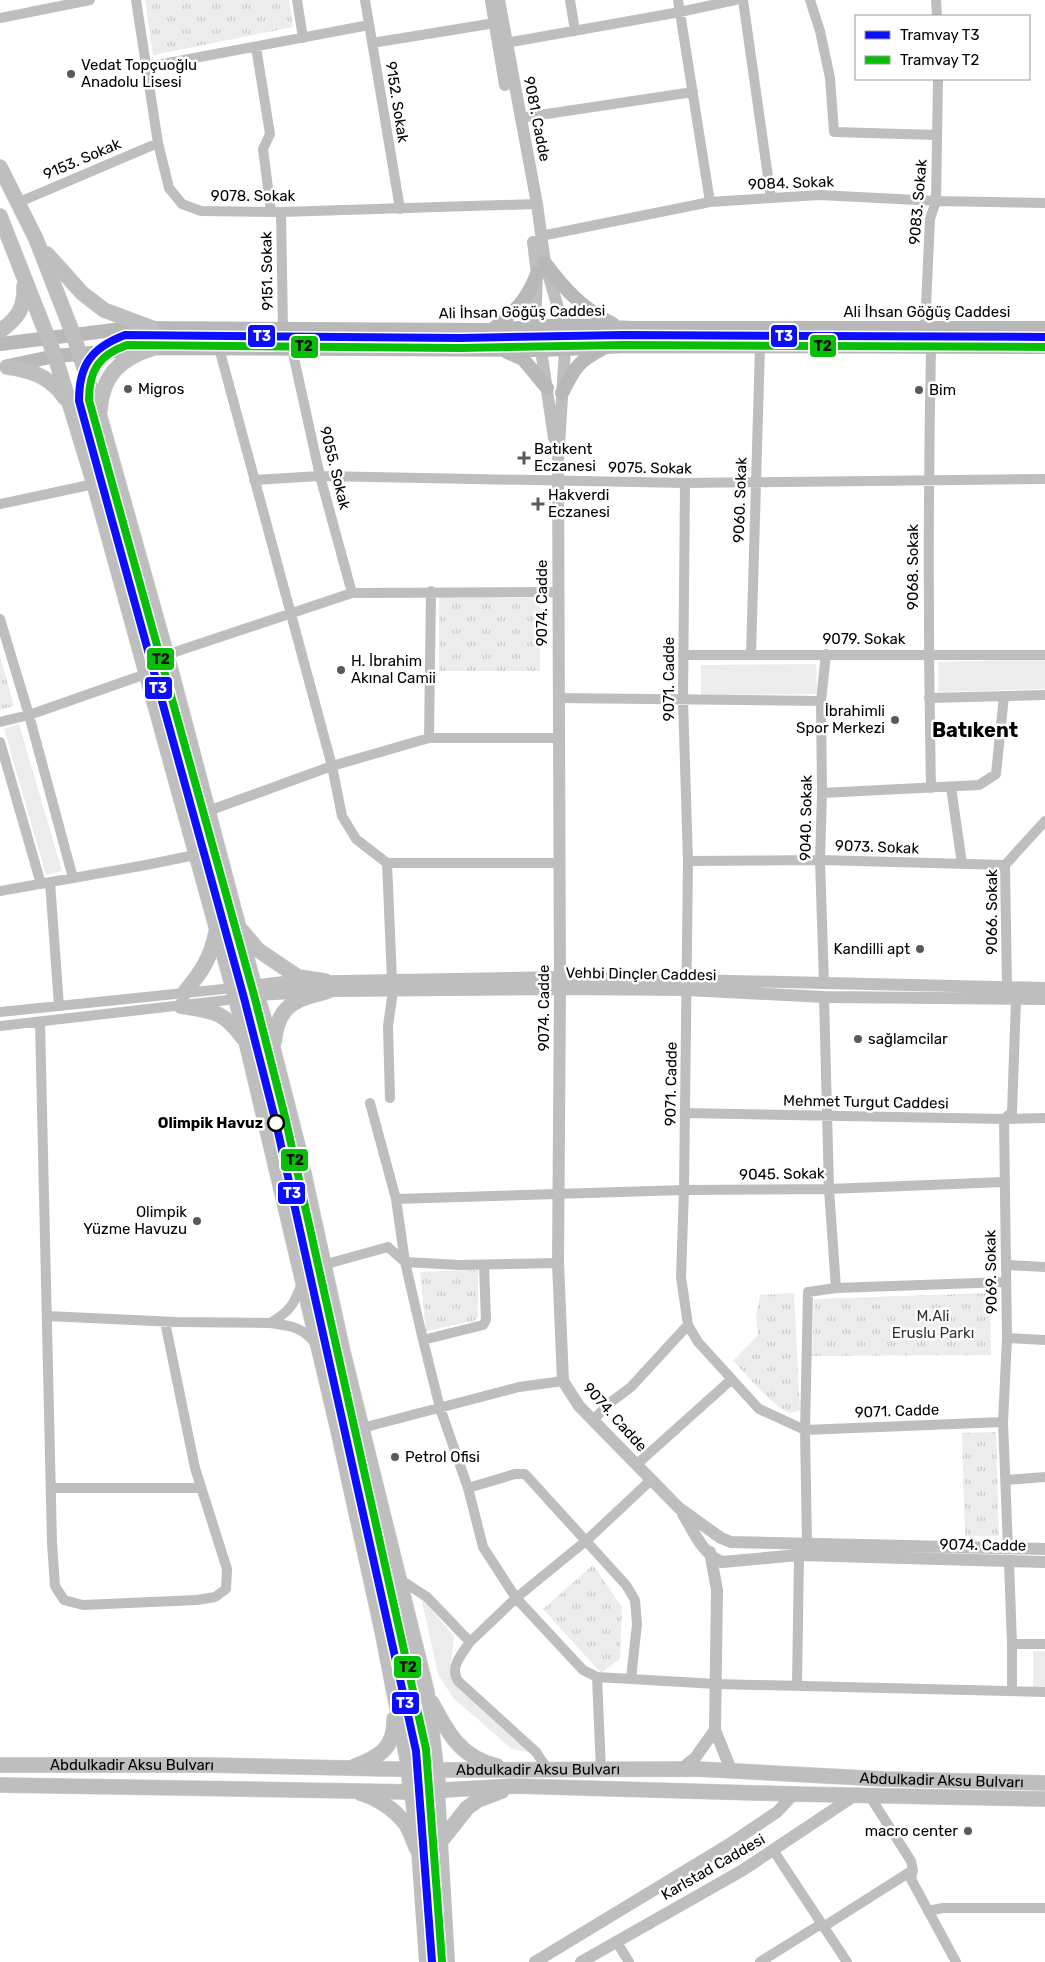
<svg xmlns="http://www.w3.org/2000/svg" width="1045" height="1962" font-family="Rubik,sans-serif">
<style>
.grass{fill:#ececec}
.park{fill:url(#park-tufts)}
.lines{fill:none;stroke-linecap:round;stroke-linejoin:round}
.primary-casing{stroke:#dbdbdb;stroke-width:16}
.minor{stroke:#bebebe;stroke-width:10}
.tertiary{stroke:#bebebe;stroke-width:12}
.secondary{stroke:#b8b8b8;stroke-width:14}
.primary{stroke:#bebebe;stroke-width:15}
.tram-1-casing{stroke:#fff;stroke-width:11}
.tram-2-casing{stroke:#fff;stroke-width:11}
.tram-1{stroke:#0d0dff;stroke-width:8}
.tram-2{stroke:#06bf06;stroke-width:8}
.poi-dot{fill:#595959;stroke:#fff;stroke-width:2}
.stop-dot{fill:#fff;stroke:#000;stroke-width:2.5}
.labels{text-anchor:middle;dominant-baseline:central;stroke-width:5;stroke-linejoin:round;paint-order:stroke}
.poi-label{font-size:15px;fill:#000;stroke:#fff;text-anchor:start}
.street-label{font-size:15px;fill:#000;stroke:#fff}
.stop-label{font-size:15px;font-weight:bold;fill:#000;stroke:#fff;text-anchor:end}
.park-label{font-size:15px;fill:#333;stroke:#fff}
.district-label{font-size:20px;font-weight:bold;fill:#000;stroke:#fff}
.line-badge{stroke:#fff;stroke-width:2}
.badge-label{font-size:14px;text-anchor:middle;font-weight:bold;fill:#fff}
.pale-badge-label{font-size:14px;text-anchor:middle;font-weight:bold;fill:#111}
</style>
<defs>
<pattern id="park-tufts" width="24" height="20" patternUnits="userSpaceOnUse" patternTransform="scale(1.25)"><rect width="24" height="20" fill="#ececec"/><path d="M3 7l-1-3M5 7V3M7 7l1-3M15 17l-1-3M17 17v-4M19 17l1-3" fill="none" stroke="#c9c9c9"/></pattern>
</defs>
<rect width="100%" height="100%" fill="#fff"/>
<path class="grass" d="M1045,659V689L938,692V662Z
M816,664L817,694L701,695V665Z
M19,724L62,871L46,875L4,729Z
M421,1597L454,1636L450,1671L533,1753L512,1749L453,1698L438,1674Z
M1033,1651H1045V1687H1033Z"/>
<path class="park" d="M145,0H289L293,27L153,55Z
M439,597L540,598V671H439Z
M0,656L14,706L0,710Z
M478,1270V1317L474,1321L426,1331L420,1272Z
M794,1293L800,1410C796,1412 792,1413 788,1412C775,1408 745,1373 733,1361L758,1335L756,1316L760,1295Z
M990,1293L991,1355L812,1356L814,1299Z
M996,1432L999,1536H965L962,1433Z
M593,1565L622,1607L620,1659L601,1673L543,1609Z"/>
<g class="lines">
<g class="primary-casing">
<g id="primary">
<path d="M0,167L36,239L73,334L100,417L172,674L254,985L273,1048L298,1146L343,1352L427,1692L439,1790"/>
<path d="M0,216L55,356L94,484L236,999L337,1426L382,1631L409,1769L410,1792"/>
<path d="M47,254L82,293L104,310L152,328"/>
<path d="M0,331C18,318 25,308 24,286"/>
<path d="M7,367C31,370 51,377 65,398"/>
<path d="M100,410C102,375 121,358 153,348"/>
<path d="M243,932L258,950L298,977L325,981"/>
<path d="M185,992C202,971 211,958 216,932"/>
<path d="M181,1006C212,1011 224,1011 243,1038"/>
<path d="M274,1042C278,1004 295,1000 328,991"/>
<path d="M432,1703C448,1733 461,1758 497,1766"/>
<path id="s1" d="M0,1765H204L437,1770L697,1769L884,1779L1045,1783"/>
<path d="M355,1766C380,1757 395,1747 394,1719"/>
<path d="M0,1785L410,1792L513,1786L794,1794L1045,1799"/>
<path d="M360,1793C377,1798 394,1809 405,1823C410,1830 413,1841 417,1849"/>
<path d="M441,1841L467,1808L478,1800L502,1791"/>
</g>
</g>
<path class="minor" d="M136,0L158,143L169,188L182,204L201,211L281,212L537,204
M297,0L303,38
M365,0L400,209
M570,0L575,31
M678,0L710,202
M743,0L771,198
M810,0L820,31L830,78L834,132L937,135
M936,0L937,16
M0,18L90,0
M372,43L501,22
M506,43L680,12L735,0
M256,47L270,134L263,149L271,211
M147,67L369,25
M520,118L693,92
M17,203L158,143
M281,212L283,329
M541,236L710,202L771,198L820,195L936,201L1045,203
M925,328L930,219L936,201L938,79
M931,347C928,494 928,641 931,788
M219,348L332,766L342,816L356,839L387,863H559
M292,349L320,476L352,593
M254,480L320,476L685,483L1045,479
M685,483L683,700L688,861L684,1190L681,1277L688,1325L698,1342L759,1409L805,1430L1003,1422
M0,504L94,484
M0,619L29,715L73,878
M166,655L352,593L558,592
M683,655H1045
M751,655L760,346
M558,698L821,701
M929,698L1045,695
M0,722L29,715L146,674
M429,738L431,591
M0,742L41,884
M951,787L962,864
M822,793L979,785L996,774L1004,696
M208,811L332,766L429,738H558
M688,861L820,860L1005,865
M387,863L392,980
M50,882L59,1006
M0,891L146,865L195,855
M824,983L820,860L822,793L821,701L826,654
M1007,988L1005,865L1045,821
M824,997L829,1189L836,1288
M0,1012L233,988
M40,1022L52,1543L55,1586L64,1600L83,1605L197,1600L215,1597L226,1589L227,1569L195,1468L165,1322
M0,1026L236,999
M390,1098L388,1026L393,991
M370,1103L396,1199L405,1262L423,1340L440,1408L468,1488L483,1547L516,1598L583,1670L597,1677L716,1684L1045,1692
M685,1113L1004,1119L1045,1118
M396,1199L684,1190L829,1189L1004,1182
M323,1265L388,1247L405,1262L459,1265L558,1263
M1006,1265L1045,1267
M303,1281C294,1304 291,1311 270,1323C292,1326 304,1327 317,1346
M47,1316L176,1322L270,1323
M1007,1338L1045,1340
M423,1340L483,1325L486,1320L484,1265
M593,1420L611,1402L631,1387L688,1325
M362,1428L519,1387L563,1381
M636,1465L732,1379
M1006,1480L1045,1477
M51,1488H201
M468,1488L515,1474H525L626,1585L635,1600L637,1624L631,1679
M807,1544L805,1430L808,1292L836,1288L1006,1282
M1008,1548L1003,1422L1007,1338L1004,1119L1012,1112L1016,1000
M1009,1562L1012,1644V1691
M399,1579L427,1597L470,1642L516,1598L587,1540L651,1480
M470,1642C462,1654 449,1667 458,1681L536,1752L548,1770
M1012,1644H1045
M597,1677L601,1770
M797,1686L799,1555
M869,1795L911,1861L913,1870L911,1879L956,1962
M773,1850L847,1962
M928,1911L943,1908H1045
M823,1927L913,1870
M616,1941L629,1962
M760,1962L821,1924"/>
<path class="tertiary" d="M499,0L537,204L545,263L563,325L565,349L558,462L560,989L558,1263L563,1381L579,1406L679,1508L721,1538L731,1542L1045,1549
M491,1L505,85
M533,242L537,274L535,325L541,350L554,438
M233,988L284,982L560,977L1045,988
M236,999L257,995L328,991L560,989L687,990L824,997L1045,999
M683,1514C693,1530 703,1555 722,1562L799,1555L1045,1562
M710,1552L717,1590L715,1730L731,1770
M680,1770L695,1758L715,1730
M439,1790L449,1962
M410,1792L417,1849L425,1962
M535,1962L728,1845L777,1812L794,1794
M581,1962L743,1870L857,1794"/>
<path class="secondary" d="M545,263C564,289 584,310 613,324
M492,330C515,311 526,302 537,274
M0,344L130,328L492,330L563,325L634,328H1045
M507,352L523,359L547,388
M8,366L55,356L153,348L541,350L629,346L1045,347
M562,393C574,369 578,361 602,349"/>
<use href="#primary" class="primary"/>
<g class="tram-1-casing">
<path id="tram-1" d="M432,1962L416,1751L276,1123L244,998L79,401C79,365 91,348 125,335L460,338L624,335L1045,337"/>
</g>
<g class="tram-2-casing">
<path id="tram-2" d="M442,1961L426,1749L286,1121L254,995L89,400C89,370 99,355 127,345L460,348L624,345L1045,347"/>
</g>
<use href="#tram-1" class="tram-1"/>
<use href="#tram-2" class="tram-2"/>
</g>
<g class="poi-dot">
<circle cx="71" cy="74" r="5"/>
<circle cx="128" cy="389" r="5"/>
<circle cx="919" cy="390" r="5"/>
<path d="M521.5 450.5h5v5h5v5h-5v5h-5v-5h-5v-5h5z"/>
<path d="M535.5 496.5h5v5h5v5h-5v5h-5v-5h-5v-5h5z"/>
<circle cx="341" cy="670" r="5"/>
<circle cx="895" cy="720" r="5"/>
<circle cx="920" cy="949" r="5"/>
<circle cx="858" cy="1039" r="5"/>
<circle cx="197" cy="1221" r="5"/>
<circle cx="395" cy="1457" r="5"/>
<circle cx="968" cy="1831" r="5"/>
</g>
<circle class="stop-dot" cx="276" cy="1123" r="8"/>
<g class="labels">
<g class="poi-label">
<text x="81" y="65">Vedat Topçuoğlu<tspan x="81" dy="17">Anadolu Lisesi</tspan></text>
<text x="138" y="389">Migros</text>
<text x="929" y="390">Bim</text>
<text x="534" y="449">Batıkent<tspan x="534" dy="17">Eczanesi</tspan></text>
<text x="548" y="495">Hakverdi<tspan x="548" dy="17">Eczanesi</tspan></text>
<text x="351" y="661">H. İbrahim<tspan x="351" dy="17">Akınal Camii</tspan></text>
<text x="885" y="711" text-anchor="end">İbrahimli<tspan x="885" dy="17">Spor Merkezi</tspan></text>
<text x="910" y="949" text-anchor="end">Kandilli apt</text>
<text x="868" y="1039">sağlamcilar</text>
<text x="187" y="1212" text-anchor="end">Olimpik<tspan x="187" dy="17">Yüzme Havuzu</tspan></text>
<text x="405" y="1457">Petrol Ofisi</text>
<text x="958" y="1831" text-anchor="end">macro center</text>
</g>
<g class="street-label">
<text transform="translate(397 102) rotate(81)">9152. Sokak</text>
<text transform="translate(537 119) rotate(79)">9081. Cadde</text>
<text transform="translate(82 159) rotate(-23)">9153. Sokak</text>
<text transform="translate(791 183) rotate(-2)">9084. Sokak</text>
<text x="253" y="196">9078. Sokak</text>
<text transform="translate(918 202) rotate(-85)">9083. Sokak</text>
<text transform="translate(267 271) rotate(-91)">9151. Sokak</text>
<text transform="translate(522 312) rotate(-1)">Ali İhsan Göğüş Caddesi</text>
<text x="927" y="312">Ali İhsan Göğüş Caddesi</text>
<text transform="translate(335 468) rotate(76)">9055. Sokak</text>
<text transform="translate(650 468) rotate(1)">9075. Sokak</text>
<text transform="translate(740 500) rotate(-88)">9060. Sokak</text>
<text transform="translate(913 567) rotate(-90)">9068. Sokak</text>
<text transform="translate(542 603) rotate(-90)">9074. Cadde</text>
<text x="864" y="639">9079. Sokak</text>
<text transform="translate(669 679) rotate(-90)">9071. Cadde</text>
<text transform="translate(806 818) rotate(-89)">9040. Sokak</text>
<text transform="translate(877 847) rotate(2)">9073. Sokak</text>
<text transform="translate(992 912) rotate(-90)">9066. Sokak</text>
<text transform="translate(641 974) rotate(1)">Vehbi Dinçler Caddesi</text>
<text transform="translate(544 1008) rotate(-90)">9074. Cadde</text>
<text transform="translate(671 1084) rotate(-89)">9071. Cadde</text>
<text transform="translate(866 1102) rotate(1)">Mehmet Turgut Caddesi</text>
<text transform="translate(782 1174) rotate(-1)">9045. Sokak</text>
<text transform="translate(991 1272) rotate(-91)">9069. Sokak</text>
<text transform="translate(897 1411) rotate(-2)">9071. Cadde</text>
<text transform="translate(615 1417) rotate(48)">9074. Cadde</text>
<text transform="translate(983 1545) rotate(1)">9074. Cadde</text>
<text stroke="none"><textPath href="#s1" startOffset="132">Abdulkadir Aksu Bulvarı</textPath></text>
<text stroke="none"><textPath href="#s1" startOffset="538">Abdulkadir Aksu Bulvarı</textPath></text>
<text stroke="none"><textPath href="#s1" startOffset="942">Abdulkadir Aksu Bulvarı</textPath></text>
<text transform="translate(713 1867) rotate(-30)">Karlstad Caddesi</text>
</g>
<g class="stop-label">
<text x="263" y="1123">Olimpik Havuz</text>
</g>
<g class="park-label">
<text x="933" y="1316">M.Ali<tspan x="933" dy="17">Eruslu Parkı</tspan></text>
</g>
<g class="district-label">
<text x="975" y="730">Batıkent</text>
</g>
</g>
<g class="line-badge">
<rect x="770" y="324" width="28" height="24" rx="5" fill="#0d0dff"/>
<rect x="247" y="324" width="29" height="24" rx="5" fill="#0d0dff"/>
<rect x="809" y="334" width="28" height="24" rx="5" fill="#06bf06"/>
<rect x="290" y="335" width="29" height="24" rx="5" fill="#06bf06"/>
<rect x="146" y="647" width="29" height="24" rx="5" fill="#06bf06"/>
<rect x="144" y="676" width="29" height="24" rx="5" fill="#0d0dff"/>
<rect x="280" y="1148" width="29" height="24" rx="5" fill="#06bf06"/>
<rect x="277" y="1181" width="29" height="24" rx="5" fill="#0d0dff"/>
<rect x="393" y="1655" width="29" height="24" rx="5" fill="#06bf06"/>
<rect x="391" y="1691" width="29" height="24" rx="5" fill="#0d0dff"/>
</g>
<g class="badge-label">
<text x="784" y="341">T3</text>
<text x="262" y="341">T3</text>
<text x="158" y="693">T3</text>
<text x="292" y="1198">T3</text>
<text x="405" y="1708">T3</text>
</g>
<g class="pale-badge-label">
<text x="823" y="351">T2</text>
<text x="304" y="351">T2</text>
<text x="161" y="664">T2</text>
<text x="295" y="1165">T2</text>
<text x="408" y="1672">T2</text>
</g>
<rect x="855" y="15" width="175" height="65" fill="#ffffff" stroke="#999999"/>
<rect x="865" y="31" width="25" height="8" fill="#0d0dff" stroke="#999999"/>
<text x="900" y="40" font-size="15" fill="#000000">Tramvay T3</text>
<rect x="865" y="56" width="25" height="8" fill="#06bf06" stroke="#999999"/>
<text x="900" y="65" font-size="15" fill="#000000">Tramvay T2</text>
</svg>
